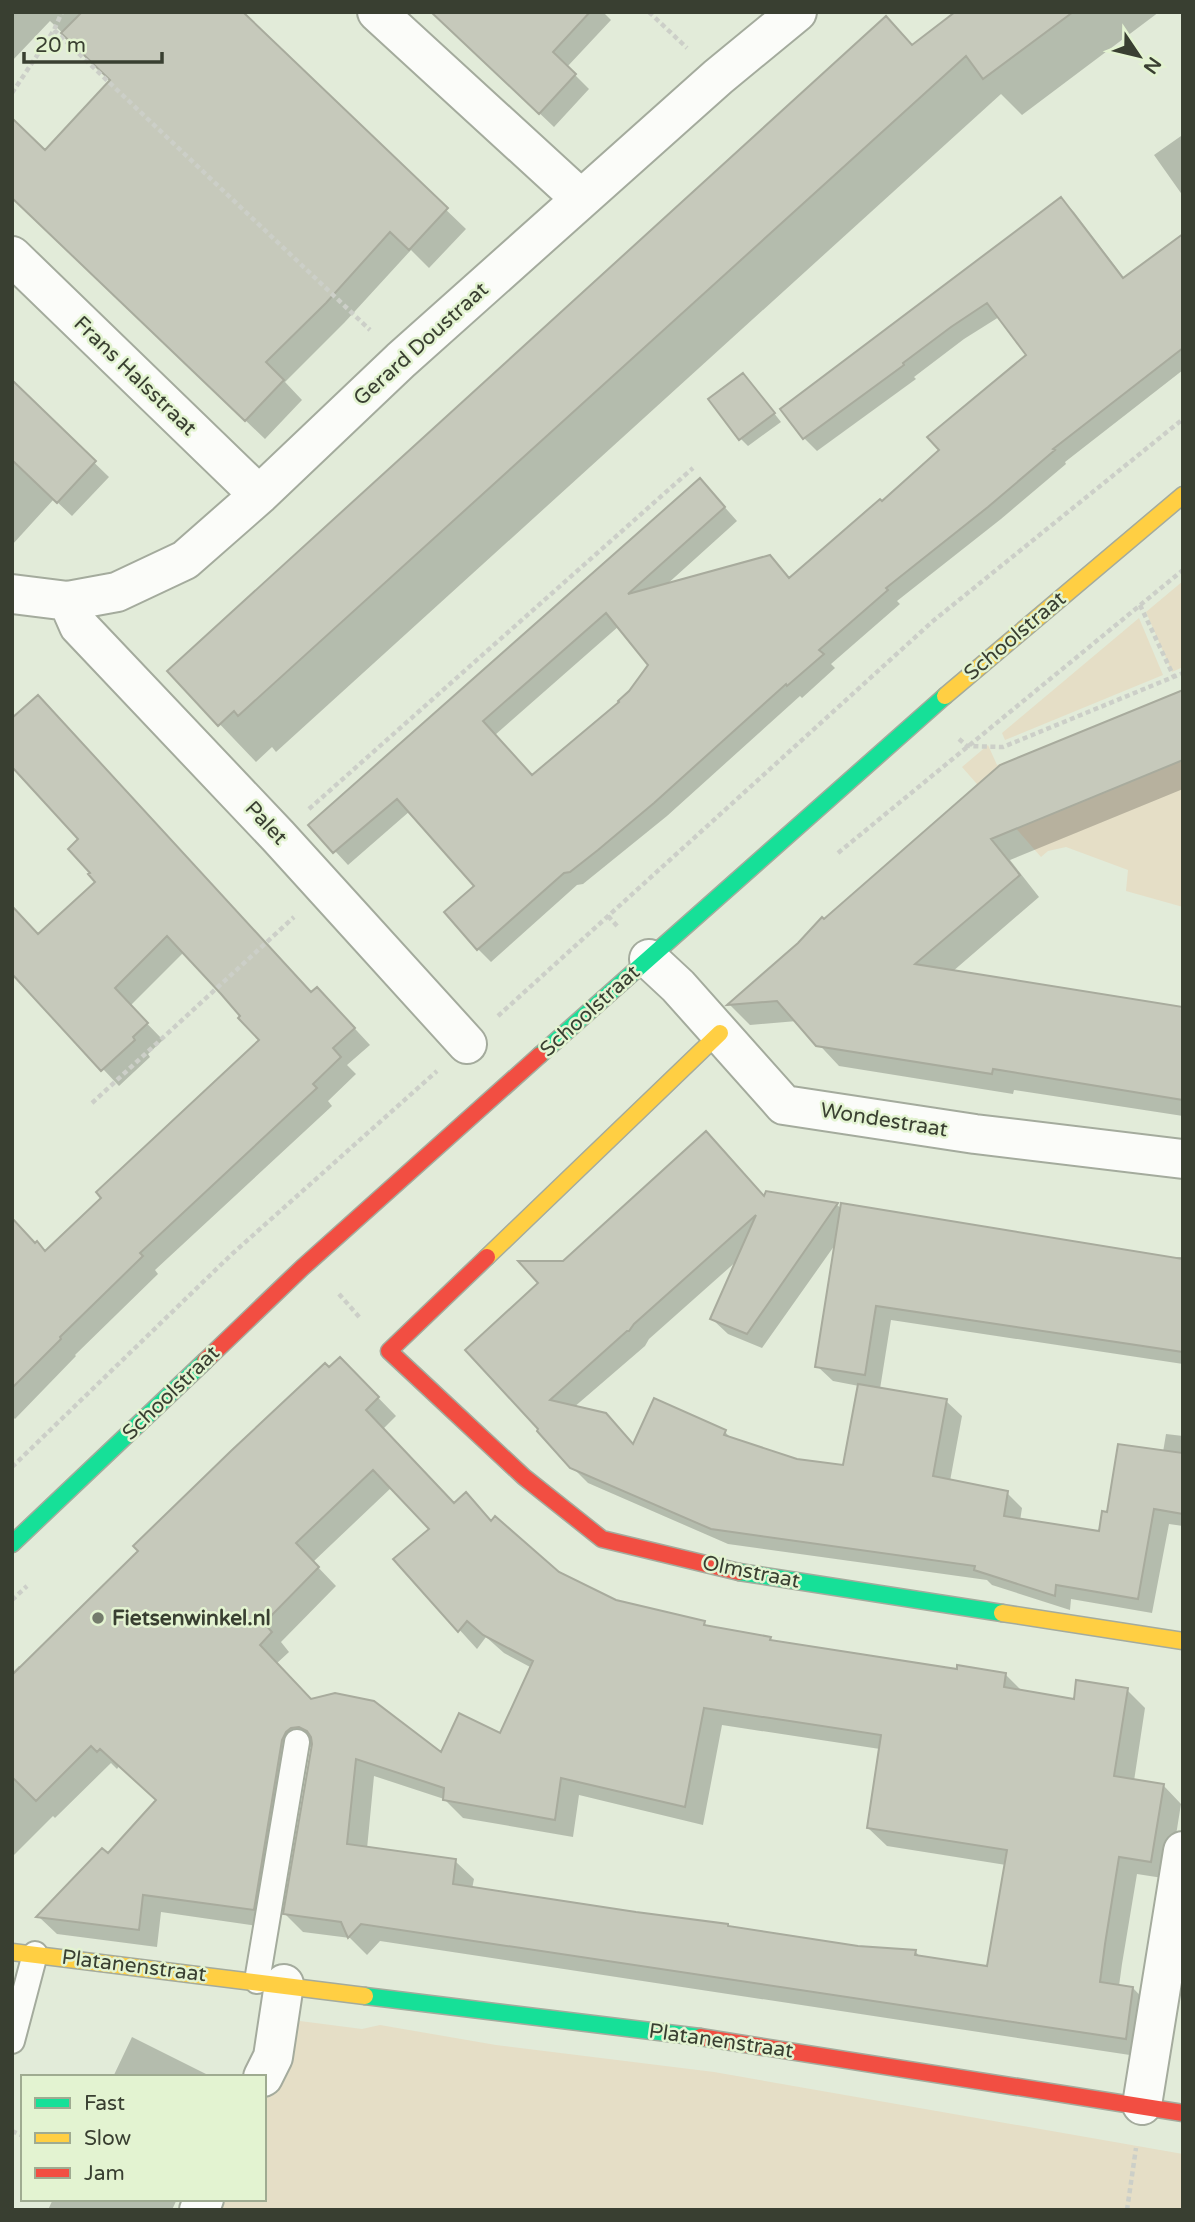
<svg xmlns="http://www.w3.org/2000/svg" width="1195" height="2222" font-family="'Varela Round',sans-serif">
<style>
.green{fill:#e5dec6}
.shadow{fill:#0003;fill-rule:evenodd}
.building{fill:#c6c9bb;stroke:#a8ab9d;stroke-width:2;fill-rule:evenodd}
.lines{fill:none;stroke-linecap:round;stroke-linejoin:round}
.lane-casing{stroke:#a4ab9d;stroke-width:28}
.street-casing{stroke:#a4ab9d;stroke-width:42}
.fast-casing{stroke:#a4ab9d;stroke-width:19}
.slow-casing{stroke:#a4ab9d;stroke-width:19}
.jam-casing{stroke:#a4ab9d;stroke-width:19}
.path{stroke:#cccfc8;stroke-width:4.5;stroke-dasharray:5 3.5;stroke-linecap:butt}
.lane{stroke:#fbfcf9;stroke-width:24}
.street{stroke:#fbfcf9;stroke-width:38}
.fast{stroke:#16e098;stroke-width:16}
.slow{stroke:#ffcf43;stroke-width:16}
.jam{stroke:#f24e42;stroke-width:16}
.poi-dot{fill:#747b6c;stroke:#e3f3d1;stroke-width:2.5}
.labels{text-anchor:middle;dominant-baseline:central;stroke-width:5;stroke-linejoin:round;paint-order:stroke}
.street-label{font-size:21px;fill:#393f31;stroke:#e3f3d1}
.poi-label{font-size:21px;font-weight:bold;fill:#393f31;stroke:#e3f3d1;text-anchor:start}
</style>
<rect width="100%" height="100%" fill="#e2ebd9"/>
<path class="green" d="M1183,581V667L1172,672L1146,612Z
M1139,618L1163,675L1005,740L1002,733Z
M988,745L997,765L1014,759L1038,819L1183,760V907L1126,891L1128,870L1066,847L1048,851L1041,857L962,767Z
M300,2021L362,2029L380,2025L496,2045L714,2072L1183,2154V2210H216L221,2199H264V2101Z"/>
<path class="shadow" d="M12,12H240L466,229L429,268L411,250L345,322L285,382L302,400L265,439L12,197L45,152L112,80L50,21L12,61Z
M433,12H603L611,20L567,67L589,89L554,127Z
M958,12H1159L1022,115L1001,94L276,752L272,747L256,762L169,671L886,18L913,46Z
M1181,136L1183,138V196L1154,155Z
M1061,199L1074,212L1125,279L1183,236V370L1065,462L1066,464L1001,519L897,601L900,604L831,664L835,668L802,698L800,696L667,816L583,884L577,885L491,962L478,949L476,886L410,811L348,865L311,825L713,494L737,521L665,586L769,556L790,579L882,503L941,451L1029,355L999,317L964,339L914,377L916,379L817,451L804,438ZM619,626L650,664L621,702L532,776L495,735Z
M12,383L109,477L72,516L54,499L12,545Z
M750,383L781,422L748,446L741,439Z
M1183,692V789L1010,860L1039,897L952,972L1183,1008V1116L1014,1090L1013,1094L839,1066L797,1021L750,1025L730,1005L824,921Z
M97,882L333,1005L370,1045L347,1065L356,1074L328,1101L332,1106L155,1270L158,1274L75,1355L76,1356L15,1419L12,1416V1234L35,1244L46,1253L261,1040L184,952L130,1006L163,1040L148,1054L150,1057L119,1086L12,972V906L39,935Z
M767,1193L837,1205L842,1209L1176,1260L1177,1257H1183V1364L891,1320L880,1389L946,1401L962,1416L950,1481L1007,1493L1022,1508L1020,1521L1101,1533L1108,1514L1163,1452L1166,1434L1183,1436V1526L1169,1524L1152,1613L1071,1599L1070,1610L992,1585L987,1580L728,1544L588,1483L572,1467L539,1431L563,1263L765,1198ZM837,1242L817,1366L833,1381L859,1386L844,1467L796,1461L734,1441L725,1432L634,1445L573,1408L645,1346L649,1339L739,1259L712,1319L728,1334L762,1348Z
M329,1369L358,1377L396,1416L383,1429L454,1505L484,1513L492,1522L558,1574L615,1602L704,1623L709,1628L770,1639L773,1642L958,1671L1005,1674L1023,1692L1075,1701L1127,1690L1145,1708L1134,1781L1163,1785L1181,1804L1169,1879L1137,1874L1122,1964L1119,1986L1133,1988L1151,2007L1143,2057L380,1941L367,1955L350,1938L303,1932L285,1914L313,1746L304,1750L272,1928L161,1912L157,1947L57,1934L39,1917L108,1855L157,1801L119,1766L117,1769L111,1763L55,1818L53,1816L12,1857V1673L19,1666H23ZM392,1487L432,1529L396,1560L477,1649L486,1637L504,1653L532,1668L501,1735L441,1754L311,1701L276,1664L289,1652L281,1642L336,1586L313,1562ZM722,1725L880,1749L868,1828L887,1846L1006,1865L989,1968L921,1958L915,1951L858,1948L472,1889L474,1879L455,1861L367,1849L374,1776L444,1799L463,1818L573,1837L579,1795L703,1825Z
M132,2037L212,2077H113Z
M53,2199H177L172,2210H48Z"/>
<path class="building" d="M82,12H243L448,208L409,250L390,232L326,303L266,362L284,380L245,421L12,198V118L45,150L110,80L61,33Z
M431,12H590L553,52L576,74L539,114Z
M955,12H1073L983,79L966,56L238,716L234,711L218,726L167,671L886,16L912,45Z
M1061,197L1123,278L1183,234V348L1053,449L1055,450L988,507L886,588L888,590L819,650L824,654L787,686L786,684L654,803L598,850L570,872L564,873L477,950L444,912L474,886L397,799L333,853L308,825L700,478L725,507L628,594L770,555L789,578L880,499L882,501L939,450L927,437L1026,355L987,303L951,327L903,363L904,365L803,439L780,409ZM606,613L648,665L629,691L618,701L619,702L532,775L483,721Z
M743,373L775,413L739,440L708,399Z
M12,380L96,461L57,503L12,460Z
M1183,690V760L991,839L1020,875L915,964L1183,1007V1100L993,1069L992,1074L816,1046L777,1001L727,1005L798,943L822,917L824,919L1000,765Z
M38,695L311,992L317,987L355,1028L333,1048L341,1057L313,1084L317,1088L140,1253L143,1256L60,1337L61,1339L12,1388V1218L35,1243L37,1241L45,1251L101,1198L96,1192L259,1040L238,1018L240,1016L221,994L167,936L115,988L148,1023L133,1037L135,1040L101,1071L12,974V906L38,934L95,882L88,874L90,873L68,849L78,839L12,767V718Z
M706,1131L764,1196L766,1191L838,1203L747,1334L710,1319L756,1215L634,1324L629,1331H627L550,1400L606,1413L633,1444L654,1398L726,1430L724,1435L797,1459L843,1465L858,1384L947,1399L933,1476L1008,1491L1004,1516L1099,1531L1102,1511L1107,1512L1118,1444L1183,1453V1514L1154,1509L1138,1599L1056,1585L1055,1596L974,1570L975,1566L711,1529L570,1468L537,1431L538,1429L465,1350L538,1283L518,1261H563Z
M841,1203L1183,1259V1352L876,1306L865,1375L815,1367Z
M340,1357L379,1397L366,1410L454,1503L466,1492L491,1521L495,1516L559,1572L616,1600L705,1621L704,1625L771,1637L770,1640L957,1669V1665L1006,1673L1004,1687L1074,1699L1076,1680L1128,1688L1114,1776L1164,1784L1151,1862L1119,1857L1105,1944L1100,1982L1133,1987L1126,2039L361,1924L348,1938L341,1922L283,1914L312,1744L311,1737L307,1731L299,1727L291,1728L286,1732L282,1740L254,1910L143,1895L139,1930L36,1917L102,1848L108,1853L156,1800L100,1749L97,1752L91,1746L36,1801L12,1777V1675L138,1551L133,1546L232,1450L325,1363L329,1367ZM373,1470L429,1529L393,1559L458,1632L467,1621L483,1635L533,1661L500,1733L459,1713L441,1752L374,1701L335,1693L311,1699L260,1645L272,1632L264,1623L319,1567L296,1543ZM704,1708L881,1735L867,1828L1007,1850L987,1966L915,1955L916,1950L858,1946L728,1926V1924L636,1912L453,1884L456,1859L347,1844L356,1759L444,1788L443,1800L555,1820L561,1778L685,1807Z"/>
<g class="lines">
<g class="lane-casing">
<path id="lane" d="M257,1981L297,1742
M12,2041L35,1954"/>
</g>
<g class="street-casing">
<path id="street" d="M377,12L581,199
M12,256L259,495
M12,594L68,601L117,592L185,560L259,495L401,360L718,77L797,12
M68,601L79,626L278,836L467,1044
M649,959L678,986L784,1105L975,1134L1183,1159
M263,2077L273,2057L284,1984
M1142,2105L1183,1851
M199,2210L204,2199"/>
</g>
<g class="fast-casing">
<path id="fast" d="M540,1055L945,696
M12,1544L205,1361
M739,1572L1002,1613
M365,1996L700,2037"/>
</g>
<g class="slow-casing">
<path id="slow" d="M945,696L1183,495
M487,1257L720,1033
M1002,1613L1183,1641
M12,1952L365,1996"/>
</g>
<g class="jam-casing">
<path id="jam" d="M487,1257L389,1351L524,1477L602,1539L739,1572
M205,1361L302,1268L540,1055
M700,2037L1183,2113"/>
</g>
<path class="path" d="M649,12L687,48
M54,30L370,330
M12,93L54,30L62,12
M1140,605L1174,677
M959,739L967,746L1003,747L1183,673
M309,809L693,468
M838,853L1183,570
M608,916L619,928
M498,1016L933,621L1183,419
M92,1103L294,917
M339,1294L361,1319
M12,1467L232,1254L437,1071
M12,1600L27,1586
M12,2131L23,2136
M1127,2210L1136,2148"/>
<use href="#lane" class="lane"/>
<use href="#street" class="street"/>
<use href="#fast" class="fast"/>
<use href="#slow" class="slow"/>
<use href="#jam" class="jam"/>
</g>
<circle class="poi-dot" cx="98" cy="1618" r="7"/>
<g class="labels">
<g class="street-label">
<text transform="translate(421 344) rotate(-42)">Gerard Doustraat</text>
<text transform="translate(135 376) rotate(44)">Frans Halsstraat</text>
<text transform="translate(1015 636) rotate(-40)">Schoolstraat</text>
<text transform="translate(266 823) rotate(47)">Palet</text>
<text transform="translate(590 1011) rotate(-42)">Schoolstraat</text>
<text transform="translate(884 1120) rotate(9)">Wondestraat</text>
<text transform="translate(171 1393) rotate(-44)">Schoolstraat</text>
<text transform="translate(751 1572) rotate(11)">Olmstraat</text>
<text transform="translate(134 1966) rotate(7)">Platanenstraat</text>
<text transform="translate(721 2041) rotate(8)">Platanenstraat</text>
</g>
<g class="poi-label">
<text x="112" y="1618">Fietsenwinkel.nl</text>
</g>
</g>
<rect width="1195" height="2222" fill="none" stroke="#393f31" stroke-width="28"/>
<rect x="21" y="2075" width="245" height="126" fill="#e3f3d1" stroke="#9fab91" stroke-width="2"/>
<rect x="35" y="2098" width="35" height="10" fill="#16e098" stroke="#9fab91" stroke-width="2"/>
<text x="84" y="2110" font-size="21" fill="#393f31">Fast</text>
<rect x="35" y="2133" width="35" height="10" fill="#ffcf43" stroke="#9fab91" stroke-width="2"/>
<text x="84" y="2145" font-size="21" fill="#393f31">Slow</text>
<rect x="35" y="2168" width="35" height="10" fill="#f24e42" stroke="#9fab91" stroke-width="2"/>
<text x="84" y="2180" font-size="21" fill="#393f31">Jam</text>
<g transform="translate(1139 56) rotate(125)" stroke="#e3f3d1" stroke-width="5" paint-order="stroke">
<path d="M0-5L12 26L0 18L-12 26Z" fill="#393f31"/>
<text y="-10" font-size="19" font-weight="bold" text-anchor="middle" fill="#393f31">N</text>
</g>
<path d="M24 52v10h138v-10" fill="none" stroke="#393f31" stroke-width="3.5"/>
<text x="35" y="52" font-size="21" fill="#393f31" stroke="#e3f3d1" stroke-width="5" paint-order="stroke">20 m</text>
</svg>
